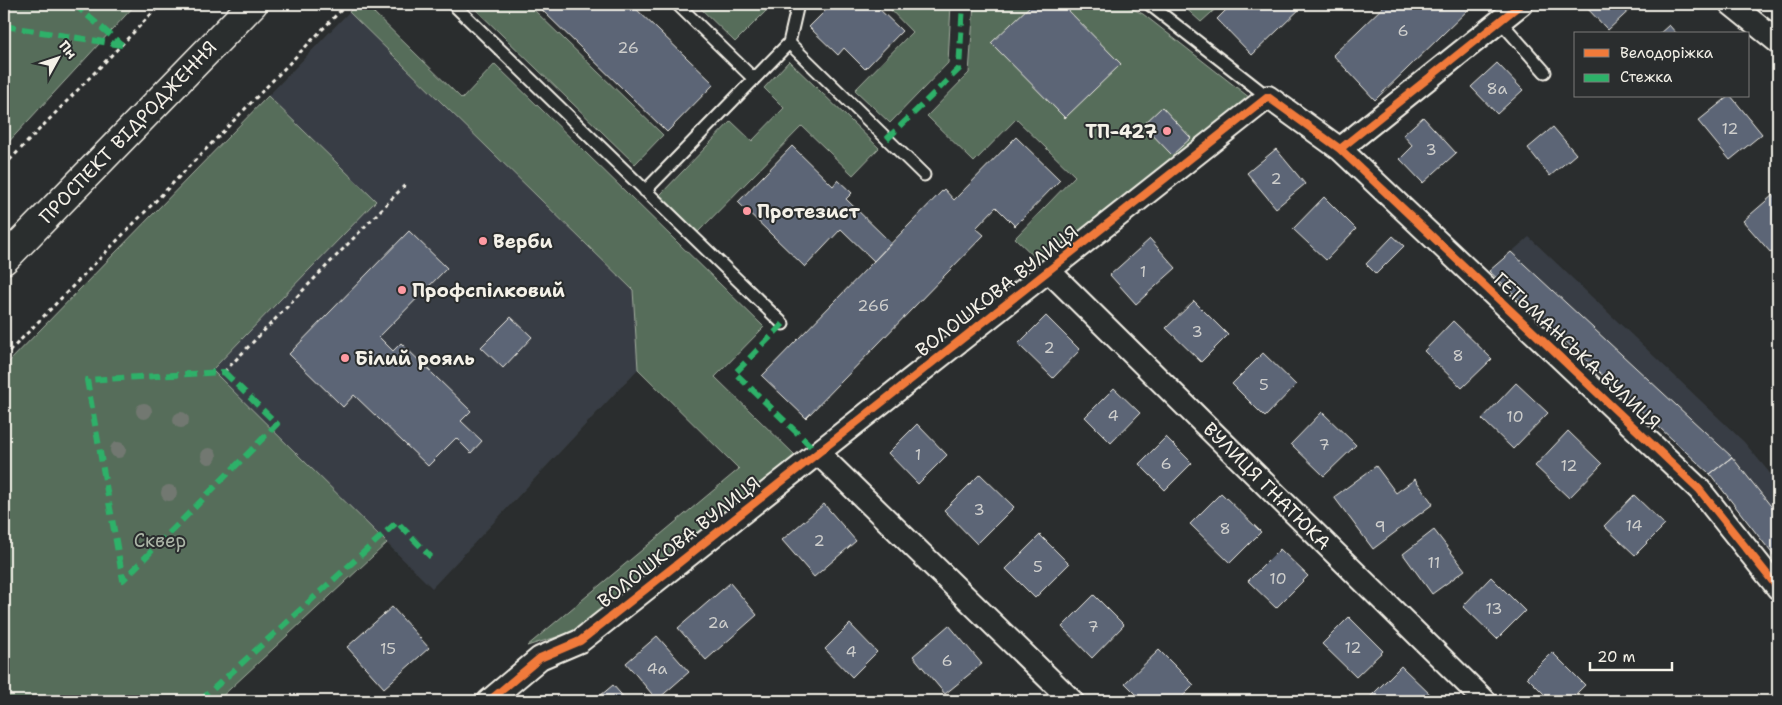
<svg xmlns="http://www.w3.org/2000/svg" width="1782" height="705" font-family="'Shantell Sans',sans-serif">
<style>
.built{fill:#393e44}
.green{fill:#566d5a;stroke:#a5afa1}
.building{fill:#5b6576;stroke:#f4f1e8}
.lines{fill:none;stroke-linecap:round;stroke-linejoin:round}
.service-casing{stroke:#f4f1e8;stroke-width:15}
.minor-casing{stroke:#f4f1e8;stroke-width:26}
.secondary-casing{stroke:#f4f1e8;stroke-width:31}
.path{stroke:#f4f1e8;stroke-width:3;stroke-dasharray:4 4;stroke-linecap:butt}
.service{stroke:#2a2d2e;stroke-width:11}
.minor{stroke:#2a2d2e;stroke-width:22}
.secondary{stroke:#2a2d2e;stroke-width:28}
.quiet{stroke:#2db169;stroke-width:6;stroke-dasharray:12 6;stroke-linecap:butt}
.cycleway-casing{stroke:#2a2d2e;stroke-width:11}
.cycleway{stroke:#f17a3a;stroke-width:8}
.tree{fill:#727871}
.poi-dot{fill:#ff9aa2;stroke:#2a2d2e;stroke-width:2}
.labels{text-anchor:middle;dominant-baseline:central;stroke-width:4;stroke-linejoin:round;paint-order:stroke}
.number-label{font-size:16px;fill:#cececc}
.poi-label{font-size:19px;font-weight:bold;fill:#f4f1e8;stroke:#2a2d2e;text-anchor:start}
.street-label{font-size:19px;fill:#f4f1e8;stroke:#2a2d2e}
.park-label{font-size:19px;fill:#adb6a8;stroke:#2a2d2e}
</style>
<rect width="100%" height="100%" fill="#2a2d2e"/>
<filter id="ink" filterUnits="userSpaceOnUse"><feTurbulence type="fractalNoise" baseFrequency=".02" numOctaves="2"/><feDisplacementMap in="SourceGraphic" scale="10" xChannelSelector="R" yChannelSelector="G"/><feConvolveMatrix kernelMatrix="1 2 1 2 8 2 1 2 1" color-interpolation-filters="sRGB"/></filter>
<g filter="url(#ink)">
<path class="built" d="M349,12L633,290L638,369L432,588L212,370L376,201L268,96Z
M1529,237L1744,442L1778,483V561L1710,474L1489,271Z"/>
<path class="green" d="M4,4H136L4,147Z
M357,4H365L462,99L495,64L764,327L715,377L796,456L573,632L527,646L739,469L638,369L633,290L349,12Z
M470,4H535L532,8L663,135L635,164Z
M696,4H773L735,42Z
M885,4H951L948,63L890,123L855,90L912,32Z
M974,4H1123L1143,14L1250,98L1041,263L1015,238L1075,176L1016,119L974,162L927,116L969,73Z
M1181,4H1221L1201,22Z
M789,61L879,148L853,175L802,126L698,232L660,195L731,121L752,141L784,108L764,88Z
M268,96L376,201L212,370L387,543L217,701H4V367Z"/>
<path class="building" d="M365,4H383L374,13Z
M544,4H631L714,84L667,132L540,8Z
M832,4H874L902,31L865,69L844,48L838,55L809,27Z
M1032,4H1062L1121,64L1065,118L991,43Z
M1232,4H1305L1252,55L1217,19Z
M1386,4H1474L1375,100L1333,55Z
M1583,4H1636L1608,30Z
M1669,25L1677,34H1659Z
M1497,63L1523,90L1497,114L1471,87Z
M1729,96H1731L1762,134L1730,160L1698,121Z
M1162,107L1191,138L1172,155L1143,125Z
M1423,117L1456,153L1423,183L1400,159L1413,146L1403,135Z
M1553,127L1576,154L1550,176L1528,148Z
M1016,137L1060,180L1015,226L996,207L976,228L984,235L806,418L762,376L944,189L954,200Z
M792,146L833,186L838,180L852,193L846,199L891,243L874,261L841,229L805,267L738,202Z
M1276,149L1305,184L1276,208L1247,173Z
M1773,195L1778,200V247L1771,253L1743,221Z
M1324,197L1356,229L1326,260L1293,229Z
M409,231L447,268L379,337L393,351L401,343L471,411L461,421L482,441L471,453L456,438L428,466L354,395L343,407L289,354Z
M1393,236L1404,246L1376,274L1366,264Z
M1150,239L1176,268L1136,304L1110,275Z
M1511,252L1732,457L1710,474L1489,271Z
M1194,301L1228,335L1201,362L1166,328Z
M1046,316L1080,350L1053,378L1018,344Z
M511,317L532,337L503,368L481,347Z
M1453,321L1492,359L1462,388L1424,351Z
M1263,353L1296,385L1265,417L1232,384Z
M1516,383L1548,413L1513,449L1482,419Z
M1114,388L1140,413L1111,443L1085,417Z
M1322,412L1356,445L1324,476L1291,444Z
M917,424L947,455L918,484L888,453Z
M1568,431L1602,464L1569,498L1535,466Z
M1166,437L1192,463L1165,490L1139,464Z
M1732,457L1778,515V561L1710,474Z
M1376,466L1396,493L1415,479L1433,504L1373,549L1334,497Z
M980,474L1014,507L977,544L944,510Z
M1221,493L1261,532L1230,563L1190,524Z
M1634,495L1665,525L1635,555L1604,526Z
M824,504L856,541L814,577L782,540Z
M1434,530L1465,570L1432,594L1403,554Z
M1040,535L1069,564L1035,598L1006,569Z
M1280,549L1308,576L1276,608L1248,581Z
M1491,577L1525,611L1497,639L1463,606Z
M730,583L757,615L706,660L678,628Z
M1094,595L1124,625L1092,658L1062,627Z
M392,607L429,648L384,688L347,647Z
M1349,617L1383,651L1356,677L1322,644Z
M850,624L877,652L852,677L825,649Z
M949,625L982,664L945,694L913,656Z
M657,636L689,672L657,700L626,663Z
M1159,650L1194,685L1178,701H1143L1125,683Z
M1552,652L1585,685L1569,701H1551L1527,677Z
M1401,666L1436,700L1435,701H1375L1370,697Z
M613,685L627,701H594Z"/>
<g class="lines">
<g class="service-casing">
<path id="service" d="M453,4L783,324
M1149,4L1268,97
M1500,21L1545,72
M789,43L798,4
M754,79L789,43L924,175
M645,191L754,79L677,4"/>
</g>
<g class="minor-casing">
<path id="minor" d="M1731,4L1778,42
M1340,149L1699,489L1778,588
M1049,271L1485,701
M818,453L1072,701
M489,701L540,658L580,641L1268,97L1340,149L1521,4"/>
</g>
<g class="secondary-casing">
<path id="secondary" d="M4,260L253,4"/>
</g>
<path class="path" d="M4,166L161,4
M4,357L347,4
M224,372L406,184"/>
<use href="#service" class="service"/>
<use href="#minor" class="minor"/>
<use href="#secondary" class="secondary"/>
<path class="quiet" d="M74,4L122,45
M4,26L122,45
M887,139L959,69L963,4
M783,324L735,373L818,453
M224,372L277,424L123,580L87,380Z
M200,701L397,522L431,557"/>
<g class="cycleway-casing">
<path id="cycleway" d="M1340,149L1699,489L1778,588
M489,701L540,658L580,641L1268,97L1340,149L1521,4"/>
</g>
<use href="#cycleway" class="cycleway"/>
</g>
<g class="tree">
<circle cx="144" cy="411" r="8"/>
<circle cx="181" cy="420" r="8"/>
<circle cx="118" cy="450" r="8"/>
<circle cx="209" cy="456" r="8"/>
<circle cx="169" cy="493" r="8"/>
</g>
</g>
<g class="poi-dot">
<circle cx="1167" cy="131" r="5"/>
<circle cx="747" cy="211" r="5"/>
<circle cx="483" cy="241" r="5"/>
<circle cx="402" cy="290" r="5"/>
<circle cx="345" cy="358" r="5"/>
</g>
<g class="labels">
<g class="number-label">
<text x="1403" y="30">6</text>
<text x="628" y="47">26</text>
<text x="1497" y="88">8а</text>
<text x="1730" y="128">12</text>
<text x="1431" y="149">3</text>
<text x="1276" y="178">2</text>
<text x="1143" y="271">1</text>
<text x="873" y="305">26б</text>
<text x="1197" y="331">3</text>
<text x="1049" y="347">2</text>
<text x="1458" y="355">8</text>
<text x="1264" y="384">5</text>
<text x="1113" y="415">4</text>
<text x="1515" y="416">10</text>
<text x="1324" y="444">7</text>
<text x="918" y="454">1</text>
<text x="1166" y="463">6</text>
<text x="1569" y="465">12</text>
<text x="979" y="509">3</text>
<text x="1634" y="525">14</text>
<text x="1380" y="526">9</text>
<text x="1225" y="528">8</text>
<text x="819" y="540">2</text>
<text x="1434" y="562">11</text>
<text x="1038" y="566">5</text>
<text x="1278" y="578">10</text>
<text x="1494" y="608">13</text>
<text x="718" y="622">2а</text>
<text x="1093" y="626">7</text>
<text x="1353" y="647">12</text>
<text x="388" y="648">15</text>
<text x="851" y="651">4</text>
<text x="947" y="660">6</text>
<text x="657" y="668">4а</text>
</g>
<g class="poi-label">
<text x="1157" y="131" text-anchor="end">ТП-427</text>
<text x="757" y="211">Протезист</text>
<text x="493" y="241">Верби</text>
<text x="412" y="290">Профспілковий</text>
<text x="355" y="358">Білий рояль</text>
</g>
<g class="street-label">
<text transform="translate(128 132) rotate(-46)">ПРОСПЕКТ ВІДРОДЖЕННЯ</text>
<text transform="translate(997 291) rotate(-38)">ВОЛОШКОВА ВУЛИЦЯ</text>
<text transform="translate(1577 351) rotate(43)">ГЕТЬМАНСЬКА ВУЛИЦЯ</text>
<text transform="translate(1267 486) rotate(45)">ВУЛИЦЯ ГНАТЮКА</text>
<text transform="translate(679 542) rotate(-38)">ВОЛОШКОВА ВУЛИЦЯ</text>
</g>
<g class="park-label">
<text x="160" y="540">Сквер</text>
</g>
</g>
<rect width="1782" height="705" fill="none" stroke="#2a2d2e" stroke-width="20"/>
<rect x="10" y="10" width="1762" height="685" fill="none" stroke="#f4f1e8" stroke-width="2" filter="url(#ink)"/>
<rect x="1574" y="32" width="175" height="65" fill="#2a2d2e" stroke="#7b7b78"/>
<rect x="1584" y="49" width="25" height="8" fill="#f17a3a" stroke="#7b7b78"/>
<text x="1620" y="58" font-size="15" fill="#f4f1e8">Велодоріжка</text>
<rect x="1584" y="74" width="25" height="8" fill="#2db169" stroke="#7b7b78"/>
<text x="1620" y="82" font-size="15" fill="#f4f1e8">Стежка</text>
<g transform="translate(58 58) rotate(50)" stroke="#2a2d2e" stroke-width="4" paint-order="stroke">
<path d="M0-4L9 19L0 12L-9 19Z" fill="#f4f1e8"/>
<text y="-8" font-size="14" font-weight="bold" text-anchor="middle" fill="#f4f1e8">Пн</text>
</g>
<path d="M1590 662v8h82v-8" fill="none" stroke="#f4f1e8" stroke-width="2.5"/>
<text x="1597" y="662" font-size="15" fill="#f4f1e8" stroke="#2a2d2e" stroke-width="4" paint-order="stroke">20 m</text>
</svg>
